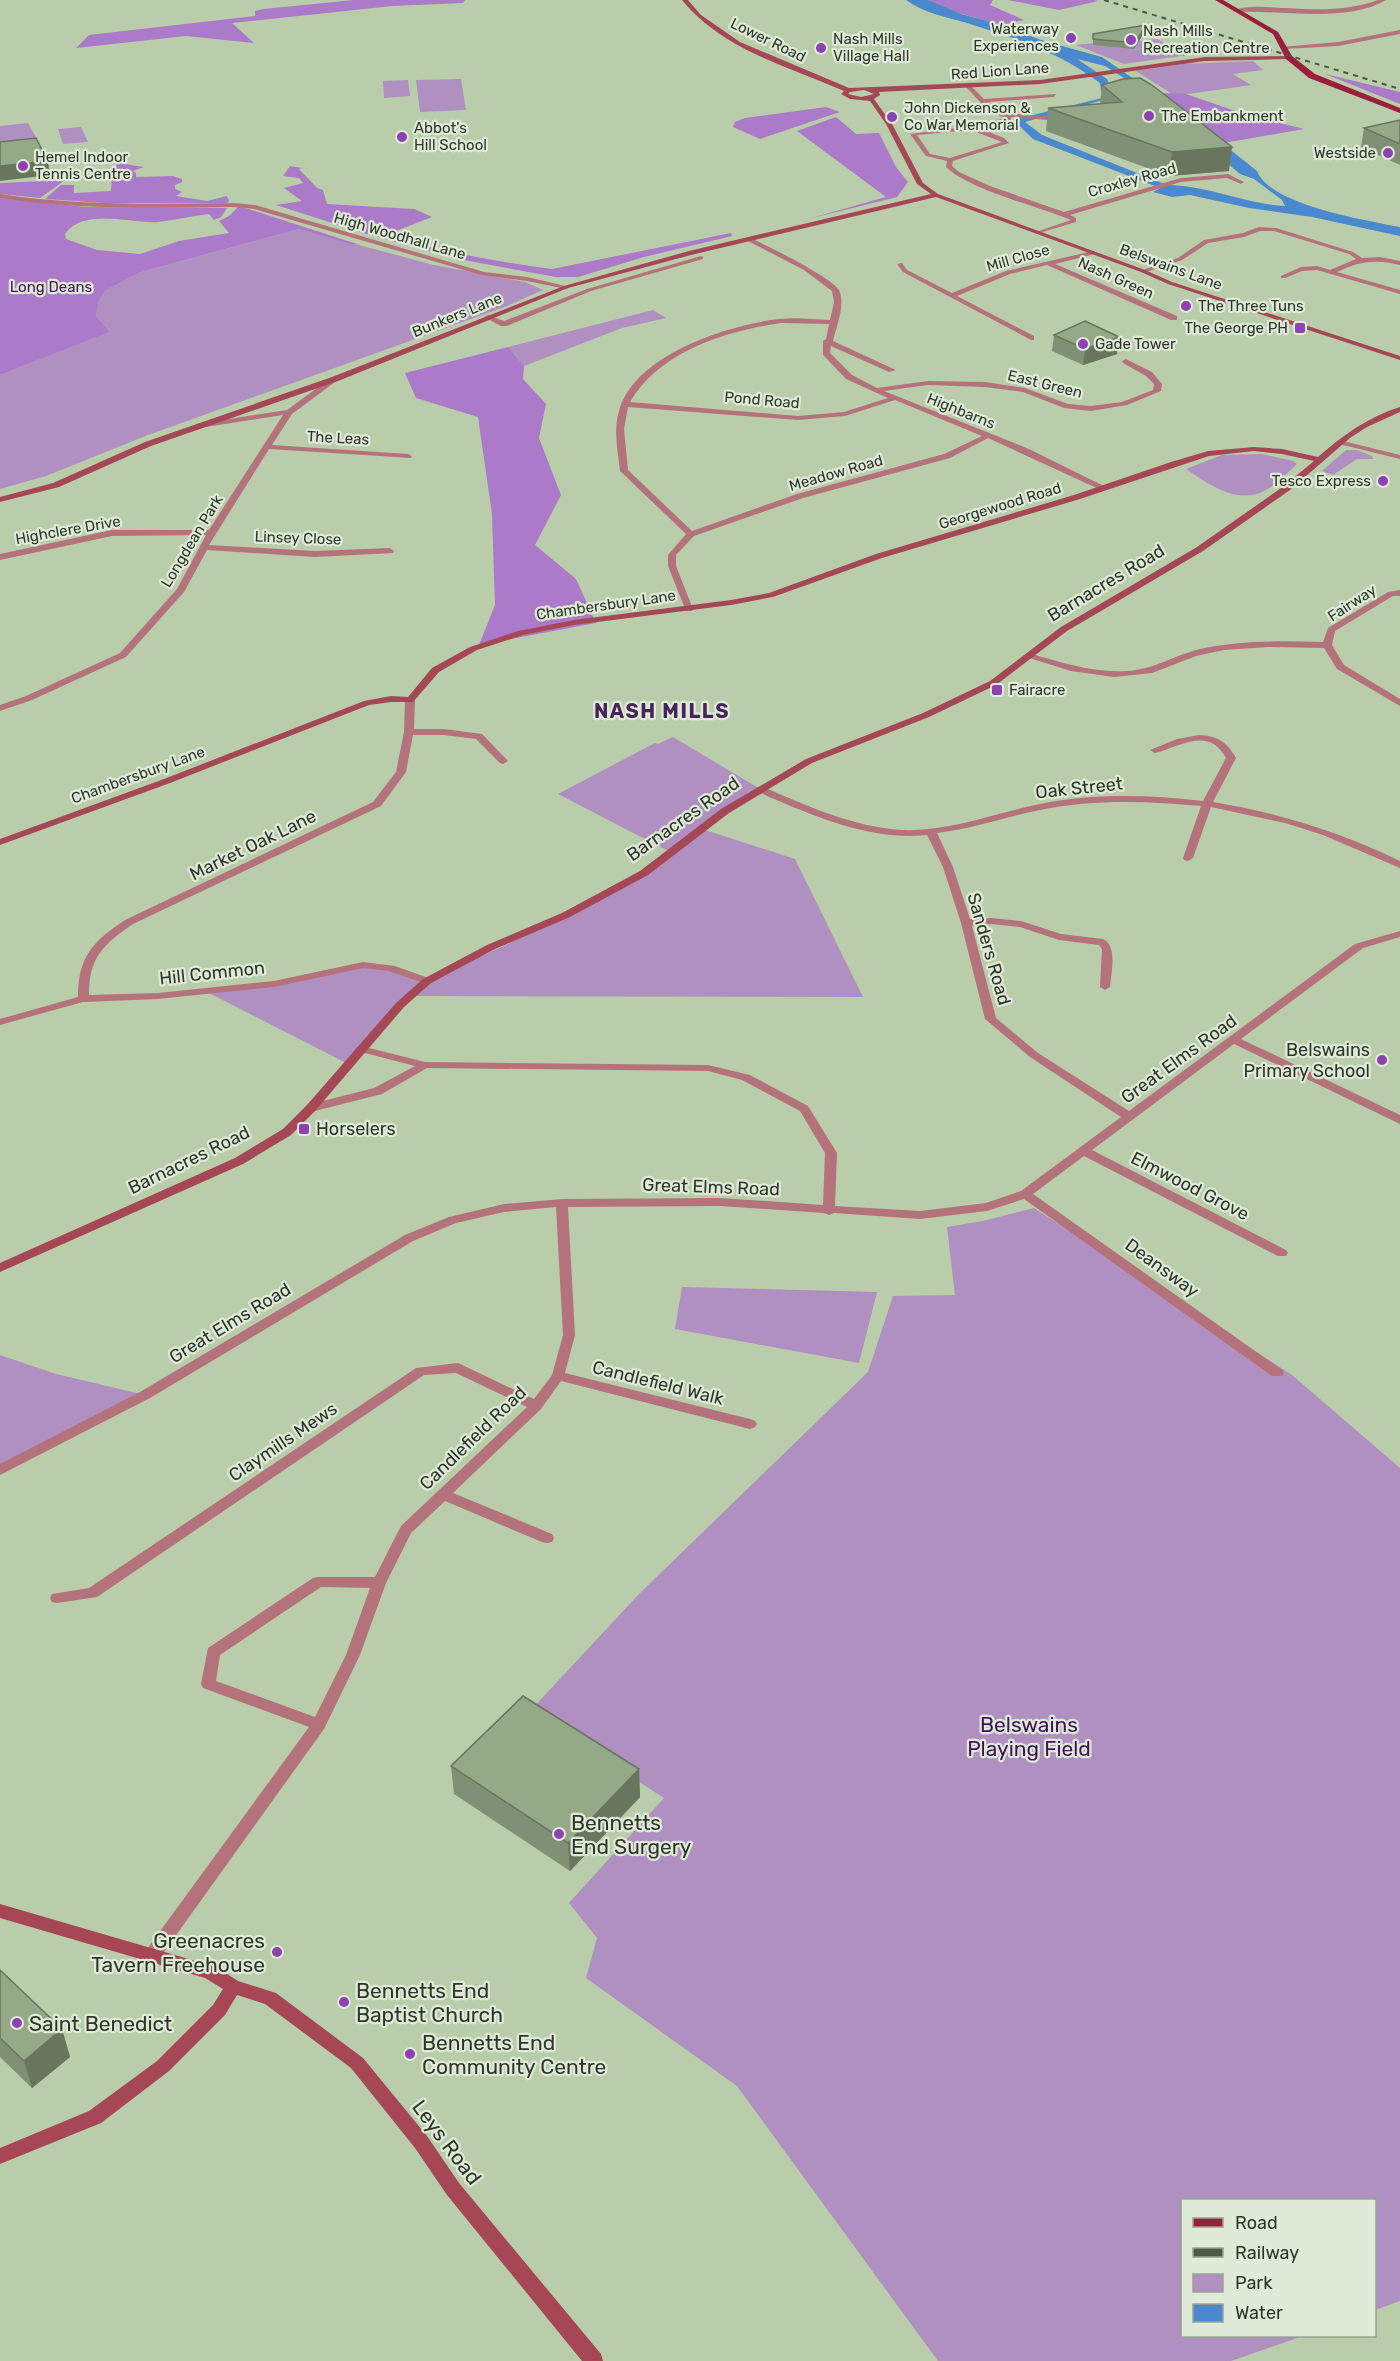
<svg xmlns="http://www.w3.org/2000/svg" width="1400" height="2361" font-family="Rubik,sans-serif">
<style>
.green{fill:#af90c1}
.forest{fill:#ab7ac8}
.water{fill:#4b89cf;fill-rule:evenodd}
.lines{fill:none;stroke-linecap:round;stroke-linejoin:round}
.street{fill:#b4737a;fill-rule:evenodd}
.secondary{fill:#a64756;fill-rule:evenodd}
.primary{fill:#991f3d;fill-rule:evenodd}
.rail{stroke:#4d5845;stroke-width:2;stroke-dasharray:5 5;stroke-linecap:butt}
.wall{fill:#809074}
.shaded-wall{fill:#68765e}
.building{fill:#95a887;stroke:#68765e;stroke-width:1.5}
.poi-dot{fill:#8d41b2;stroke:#dfead8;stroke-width:2}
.labels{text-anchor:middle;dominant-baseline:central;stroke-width:4.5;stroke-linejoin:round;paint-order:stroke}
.far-poi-label{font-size:15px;fill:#2e3628;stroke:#dfead8;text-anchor:start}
.far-street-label{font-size:15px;fill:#2e3628;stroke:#dfead8}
.far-park-label{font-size:15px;fill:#421158;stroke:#dfead8}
.street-label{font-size:18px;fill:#2e3628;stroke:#dfead8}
.poi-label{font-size:18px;fill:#2e3628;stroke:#dfead8;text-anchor:end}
.far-district-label{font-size:20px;font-weight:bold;letter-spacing:1.5px;fill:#48245b;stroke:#dfead8}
.near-park-label{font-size:21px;fill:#421158;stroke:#dfead8}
.near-poi-label{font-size:21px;fill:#2e3628;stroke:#dfead8;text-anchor:start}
.near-street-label{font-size:21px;fill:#2e3628;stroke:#dfead8}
</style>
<rect width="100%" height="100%" fill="#b9cdab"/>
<path class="green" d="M1157,39L1166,44L1127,51L1173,44L1195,54L1124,64L1076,45C1103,41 1130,43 1157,39Z
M1253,61L1263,70L1233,74L1251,85L1175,96L1136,71L1183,64Z
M461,79L466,110L420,112L416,80Z
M408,80L410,96L384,98L383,81Z
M28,123L37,139L0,143V126Z
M81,127L88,142L63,144L58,129Z
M299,229L434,265L525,282L543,290L507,306L148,435L46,476L0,489V375L110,332L96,316L99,301L105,291L138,273Z
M653,310L666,318L622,328L524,366L508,347Z
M1346,450H1357L1372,456L1373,459H1357L1333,475L1322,471Z
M1262,454L1293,461L1297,464C1287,473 1276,485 1264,491C1238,505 1208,484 1186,469L1222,455Z
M673,737L760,789L702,829L795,859L863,997L411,996L348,1064L205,991L274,984L363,965L391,968L427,981C507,943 600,907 670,852L558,794L655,743L658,744Z
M1034,1208L1292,1375L1400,1468V2301L1375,2310L1374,2200H1182V2336H1303L1231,2361H938L737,2086L586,1978L597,1938L569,1903L664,1798L530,1711L639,1594L868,1372L893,1296L955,1295L947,1227L983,1221Z
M682,1287L877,1292L859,1363L675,1329Z
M0,1355L56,1374L145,1395L0,1470Z"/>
<path class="forest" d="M354,0H465L463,3L392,6L232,23L254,43L186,36L76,48L89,35L255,16V11L264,9Z
M928,0H993L990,5L1024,20L1002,25L951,11Z
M1008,0H1094L1098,1L1059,10Z
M1325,74L1400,92V104Z
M1161,93L1186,94L1244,114L1304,129L1224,143Z
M826,107L840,112L760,139L733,127L735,122L745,118Z
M836,117L856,134L879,133L896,167L908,182L897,197L808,219L886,197L797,131Z
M118,163L144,167L133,171L136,173V177L173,176L182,179V182L175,185V189L182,192L176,196L207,201L227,196L229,201L227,203H104L45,199L61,185H74V193L111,191L112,172Z
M290,166L302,168L299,169L317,188L323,190L327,204L414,209L432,217L383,236C439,250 495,262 552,269L731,233L732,236L644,257L578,277H556L458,259L367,234L276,205L302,201L284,188L303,183L299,178L283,176Z
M65,180L40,198L0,194V183Z
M0,198L86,207L227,208L221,217L214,220L209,214C192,216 175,220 158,222C131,224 84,207 65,234L66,239L97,250L140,254L179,241L229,233L219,221L229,216L239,206L357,244H351L299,229L207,254L138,273L105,291L99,301L96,316L110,332L0,375Z
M508,347L524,366L523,379L546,404L539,438L561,495L535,545L576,579L596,623L479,645L495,605L492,514L478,417L416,398L405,373Z"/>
<path class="water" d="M906,0H928L961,14L995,23L1044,41L1102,57L1147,88L1158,92L1257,171C1270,205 1366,220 1400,227V236L1312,217L1249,208L1190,195L1172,197L1153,192L1160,188L1033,139L1013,120L1102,98L1100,83C1058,51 1017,39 967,23C946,17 924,13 906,0ZM1077,59L1105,66L1140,88H1111L1107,79ZM1110,98L1214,152L1240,174L1254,179L1282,200L1285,206C1245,204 1207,185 1167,185L1042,135L1025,122Z"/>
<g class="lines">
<path class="street" d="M1378,0H1386C1347,23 1282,10 1238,12L1235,10C1249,4 1271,8 1286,8C1317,10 1348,11 1378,0Z
M1400,30V34L1338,46L1284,49L1281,47L1338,42Z
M966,85H970L984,99L1056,94L1054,97L988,102L1004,113L1061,117L1064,119L1061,121L1011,117V120L979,128L1004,138L1009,143L953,161L952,166L959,172L990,186L1064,212L1181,178L1228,174L1244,182L1241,184L1227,178L1181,182L1070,215L1076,218V222L1036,234V232L1071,220C1037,206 970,190 946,167L947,161L926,156L910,134L972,126L1004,118L985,106L948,111L950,108L981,103L966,87ZM971,130L1002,142L950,158L930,154L917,135Z
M0,194C78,206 156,204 234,203L255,205L484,272L527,277L570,287L566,289L527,281L481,275L254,209L234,207C156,208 78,210 0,198Z
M1259,227L1276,228L1353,252L1362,258L1380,257L1400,261V265C1376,259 1359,261 1337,272L1400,290V294L1317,270L1302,271L1285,278H1281V276L1301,267L1317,266L1330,270L1356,259L1349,254L1274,231H1260L1244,237L1208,243L1182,260L1143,273L1140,271L1178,258L1204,240L1243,233Z
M750,238C765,244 832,278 839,290C846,304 836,327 833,341L896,370L889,372L831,346L830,353L852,375L877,388L928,381L985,382L1025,388L1068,404L1091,406L1122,402L1153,390L1154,384L1146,376L1123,363L1122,361L1126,359L1152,372L1162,384L1161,391L1127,405L1091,411L1064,408L1023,392L985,387L928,385L884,391L1029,449L1108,488L1101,490L988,438L950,458L803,498L694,536L676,555V566L693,609L692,611H686L668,566V555L686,534L620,471C618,452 613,431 619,411C634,355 728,325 779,319C796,317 813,319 830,320L834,302L832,291L804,270L748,241L747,240ZM781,323L829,324L826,339L823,341V355L846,379L888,398L844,412L798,416L630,402C660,351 726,331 781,323ZM895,400L982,436L944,454L797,494L692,531L628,470L624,429L628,407L798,420L845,416Z
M1093,251L1095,252V254L1055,264L1177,316V320H1171L1047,265L1010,274L957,296L1034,336V340H1031L903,272L897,264L902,263L907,270L952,293L1006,271Z
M701,256L703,257V259L591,291L507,326H501L484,317L488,315L504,321L587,289Z
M332,377L339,379L292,414L272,445L408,454L412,456L411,458L269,449L209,545L315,551L390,548L394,551L393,553L315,557L207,550L184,592L126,657L32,700L0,711V705L26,696L120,653L177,589L206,535L112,536L0,560V554L112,530H209L283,415L199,428L195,426L196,424L287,410Z
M1339,440L1400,455V459L1339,444Z
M1400,590V596H1393L1335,631L1332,645L1344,665L1400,699V706L1337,669L1324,648L1268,647L1224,650L1196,656L1152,673L1114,677L1071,671L1023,656L1028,653C1061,662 1092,673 1126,671C1153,670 1175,655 1200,649C1240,640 1283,641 1323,642L1328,628L1388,592Z
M410,697L415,700L414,729H444L482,734L508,761L503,764L500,763L476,739L444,735H413L406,772L381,806L133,924C103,945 89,957 89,995L158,993L274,981L363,962L395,966L431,979L432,981L431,983H423L389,971L363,968L274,987L158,999L83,1002L0,1025V1019L78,997C78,957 93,941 125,920L373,802L396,772L404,732L405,700Z
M1199,735C1218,736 1227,742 1236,758L1213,802C1279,813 1340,832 1400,861V868L1323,835L1285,823L1211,807L1193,858L1188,861L1184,860L1183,858L1201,806C1148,801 1093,799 1040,810C1005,817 972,829 937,833L953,867L970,919L991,918L1021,921L1061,934L1103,939C1118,946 1111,973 1110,987L1105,990L1100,987L1102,949L1099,945L1059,940L1020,927L991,924L972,926L996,1018L1038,1053L1129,1111L1355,944L1400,931V937L1363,948L1241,1039L1400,1115V1124L1234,1044L1092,1150L1286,1250L1288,1253L1286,1256H1278L1084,1156L1033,1194L1282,1370L1284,1373L1282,1376H1272L1024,1199L987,1211L920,1219L834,1213L829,1215L824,1213L720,1206L568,1207L575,1335L565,1373L750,1419L755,1421L757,1424L755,1427L750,1429L561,1381L541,1409L453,1493L552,1534L554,1538L552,1542L547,1543L542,1542L445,1501L411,1533L386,1583L360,1655L324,1729L159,1959L153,1961L147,1959L145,1954L147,1949L309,1727L203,1688L201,1684L208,1648L313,1578L318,1577H375L401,1526L527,1407L456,1373L424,1375L97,1597L57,1603L52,1602L50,1598L52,1594L89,1588L416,1368L458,1363L534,1399L552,1375L563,1335L556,1207L504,1212L456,1223L413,1241L150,1398L0,1475V1464L140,1392L405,1235L449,1217L504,1204L562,1199L720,1198L823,1205L825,1153L800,1111L742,1080L708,1071L427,1068L382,1094L311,1112L307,1111L305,1108L307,1105L374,1088L415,1066L357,1051L355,1049L357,1047L361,1046L425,1062L708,1065L750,1075L808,1106L837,1153L835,1206L920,1211L986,1203L1021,1191L1121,1117L1030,1057L985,1019L961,923L943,867L927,835C879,840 832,823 788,805C778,800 764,796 755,789L757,787H763C808,806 853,827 902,830C949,832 995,813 1040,804C1094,793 1150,795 1203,801L1226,758C1209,726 1181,746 1155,753L1150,750L1177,739ZM321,1587L370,1588L346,1655L315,1717L216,1681L220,1655Z"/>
<path class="secondary" d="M682,0H688L701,15L740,42L849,88L1040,80L1205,57L1291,56L1289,59L1205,61L1040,84L879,92L880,95L874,99L892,124L923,183L938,194L1145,270L1172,282L1400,356V360L1168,284L1141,272L936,197L691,255L568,288L338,381L151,446L59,487L0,502V497L53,483L145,442L332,377L564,286L689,251L931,194L917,184L886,124L870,101L850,99L841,94L844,91C787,66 723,50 682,0ZM864,90L874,94L861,97L848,94L850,92Z
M1400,407V412L1367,427L1350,438L1290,490L1203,551L1067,631L996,685L929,717L812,763L729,813L648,875L570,917L495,949L431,983L404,1007L315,1111L291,1135L243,1164L0,1272V1263L235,1158L283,1129L307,1105L396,1003L423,979L487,945L562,913L640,871L721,809L806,759L923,713L990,681L1061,627L1197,547L1284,486L1314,461L1282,454L1254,451L1209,456L1080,499L882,558L773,597L731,605L574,625L523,635L477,650L439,672L413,702H391L369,705L170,783L0,845V839L164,779L364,701L391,696L408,697L432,668L470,647L518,631L574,620L731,600L769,593L876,554L1074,495L1171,462L1208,451L1254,447L1282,449L1318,457C1343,435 1368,417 1400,407Z
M0,1904L216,1967L238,1981L276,1993L363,2058L427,2136L459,2183L601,2354L603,2361H582L447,2195L415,2148L351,2068L265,2004L237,1995L225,2015L169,2071L101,2123L0,2164V2148L89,2111L157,2061L213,2005L223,1989L205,1978L0,1918Z"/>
<path class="primary" d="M1215,0H1223L1278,32L1292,56L1315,74L1400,108V113L1309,78L1286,59L1273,34Z"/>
<path class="rail" d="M1104,0L1400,89"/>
</g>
<path class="wall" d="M1145,31L1134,49L1093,45V34Z
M1102,85L1229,171L1169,176L1046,131L1048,108L1100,104Z
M1400,120V165L1361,147L1364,128Z
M1054,335L1119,337L1117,354L1083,365L1052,351Z
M451,1766L639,1769L640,1797L570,1871L454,1794Z
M0,1970L62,2029L70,2057L32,2088L0,2057Z"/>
<path class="shaded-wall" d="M1146,25L1145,31L1134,49L1135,43Z
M1232,147L1229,171L1169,176L1172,152Z
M48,161L50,175L0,181V166Z
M1119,337L1117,354L1083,365L1085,349Z
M639,1769L640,1797L570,1871L568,1843Z
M62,2029L70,2057L32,2088L24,2061Z"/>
<path class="building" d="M1146,25L1135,43L1093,39V34Z
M1140,78L1152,85L1232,147L1172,152L1048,108L1122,102L1102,85L1123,79Z
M1400,120V144L1364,128Z
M36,138L48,161L0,166V142Z
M1085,321L1119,337L1085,349L1054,335Z
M523,1696L639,1769L568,1843L451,1766Z
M0,1970L62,2029L24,2061L0,2038Z"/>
<g class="poi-dot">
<circle cx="1071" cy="38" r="6"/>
<circle cx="1131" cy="40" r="6"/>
<circle cx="821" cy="48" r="6"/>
<circle cx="1149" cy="116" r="6"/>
<circle cx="892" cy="117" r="6"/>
<circle cx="402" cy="137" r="6"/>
<circle cx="1388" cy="153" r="6"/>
<circle cx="23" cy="166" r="6"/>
<circle cx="1186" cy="306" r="6"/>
<rect x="1294" y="322" width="12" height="12" rx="3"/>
<circle cx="1083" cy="344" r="6"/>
<circle cx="1383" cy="481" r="6"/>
<rect x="991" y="684" width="12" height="12" rx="3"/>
<circle cx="1382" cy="1060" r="6"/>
<rect x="298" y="1123" width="12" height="12" rx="3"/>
<circle cx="559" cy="1834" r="6"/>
<circle cx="277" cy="1952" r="6"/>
<circle cx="344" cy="2002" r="6"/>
<circle cx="17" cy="2023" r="6"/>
<circle cx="410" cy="2054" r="6"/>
</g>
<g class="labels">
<g class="far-poi-label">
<text x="1059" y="29" text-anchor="end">Waterway<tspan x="1059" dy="17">Experiences</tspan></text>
<text x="1143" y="31">Nash Mills<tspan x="1143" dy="17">Recreation Centre</tspan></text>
<text x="833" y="39">Nash Mills<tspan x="833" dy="17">Village Hall</tspan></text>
<text x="904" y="108">John Dickenson &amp;<tspan x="904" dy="17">Co War Memorial</tspan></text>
<text x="1161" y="116">The Embankment</text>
<text x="414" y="128">Abbot's<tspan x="414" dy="17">Hill School</tspan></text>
<text x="1376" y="153" text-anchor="end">Westside</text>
<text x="35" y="157">Hemel Indoor<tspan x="35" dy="17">Tennis Centre</tspan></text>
<text x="1198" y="306">The Three Tuns</text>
<text x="1288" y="328" text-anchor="end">The George PH</text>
<text x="1095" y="344">Gade Tower</text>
<text x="1371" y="481" text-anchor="end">Tesco Express</text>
<text x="1009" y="690">Fairacre</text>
</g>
<g class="far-street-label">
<text transform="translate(768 40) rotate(26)">Lower Road</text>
<text transform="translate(1000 71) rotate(-4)">Red Lion Lane</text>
<text transform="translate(1132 180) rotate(-16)">Croxley Road</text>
<text transform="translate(400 236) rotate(16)">High Woodhall Lane</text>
<text transform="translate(1018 258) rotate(-16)">Mill Close</text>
<text transform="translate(1171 267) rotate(20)">Belswains Lane</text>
<text transform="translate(1116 278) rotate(24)">Nash Green</text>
<text transform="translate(457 315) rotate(-22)">Bunkers Lane</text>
<text transform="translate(1045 384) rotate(14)">East Green</text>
<text transform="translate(762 400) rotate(5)">Pond Road</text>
<text transform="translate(961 411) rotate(22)">Highbarns</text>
<text transform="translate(338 438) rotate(3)">The Leas</text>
<text transform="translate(836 473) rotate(-16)">Meadow Road</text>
<text transform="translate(1000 506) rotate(-17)">Georgewood Road</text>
<text transform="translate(68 530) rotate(-10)">Highclere Drive</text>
<text transform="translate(298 538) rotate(2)">Linsey Close</text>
<text transform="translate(192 541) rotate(-59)">Longdean Park</text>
<text transform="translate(1352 603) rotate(-33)">Fairway</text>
<text transform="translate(606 605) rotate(-8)">Chambersbury Lane</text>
<text transform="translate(138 775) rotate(-20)">Chambersbury Lane</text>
</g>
<g class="far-park-label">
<text x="51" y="287">Long Deans</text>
</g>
<g class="street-label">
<text transform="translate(1106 583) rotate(-31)">Barnacres Road</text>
<text transform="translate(1079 788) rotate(-6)">Oak Street</text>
<text transform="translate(683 819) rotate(-35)">Barnacres Road</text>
<text transform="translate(253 845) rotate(-26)">Market Oak Lane</text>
<text transform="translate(989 949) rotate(74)">Sanders Road</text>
<text transform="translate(212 973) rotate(-6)">Hill Common</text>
<text transform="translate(1179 1059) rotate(-36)">Great Elms Road</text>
<text transform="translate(189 1160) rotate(-26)">Barnacres Road</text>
<text transform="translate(1190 1186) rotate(27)">Elmwood Grove</text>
<text transform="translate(711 1187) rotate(2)">Great Elms Road</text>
<text transform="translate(1162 1268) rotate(36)">Deansway</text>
<text transform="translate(230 1323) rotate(-31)">Great Elms Road</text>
<text transform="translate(658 1383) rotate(14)">Candlefield Walk</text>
<text transform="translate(473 1438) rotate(-44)">Candlefield Road</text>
<text transform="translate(283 1442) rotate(-34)">Claymills Mews</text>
</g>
<g class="poi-label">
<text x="1370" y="1050">Belswains<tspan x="1370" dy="21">Primary School</tspan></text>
<text x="316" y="1129" text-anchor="start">Horselers</text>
</g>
<g class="far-district-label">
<text x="662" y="711">NASH MILLS</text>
</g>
<g class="near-park-label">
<text x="1029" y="1724">Belswains<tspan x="1029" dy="24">Playing Field</tspan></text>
</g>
<g class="near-poi-label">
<text x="571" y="1822">Bennetts<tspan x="571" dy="24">End Surgery</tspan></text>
<text x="265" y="1940" text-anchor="end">Greenacres<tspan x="265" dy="24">Tavern Freehouse</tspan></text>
<text x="356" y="1990">Bennetts End<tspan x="356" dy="24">Baptist Church</tspan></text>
<text x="29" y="2023">Saint Benedict</text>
<text x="422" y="2042">Bennetts End<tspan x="422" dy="24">Community Centre</tspan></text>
</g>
<g class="near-street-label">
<text transform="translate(447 2142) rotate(53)">Leys Road</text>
</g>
</g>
<rect x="1181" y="2199" width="195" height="138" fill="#dfead8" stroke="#98a292" stroke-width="1.5"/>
<rect x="1193" y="2218" width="30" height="9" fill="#991f3d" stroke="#98a292" stroke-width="1.5"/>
<text x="1235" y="2229" font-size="18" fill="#2e3628">Road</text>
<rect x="1193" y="2248" width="30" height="9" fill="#4d5845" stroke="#98a292" stroke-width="1.5"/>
<text x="1235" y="2259" font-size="18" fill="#2e3628">Railway</text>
<rect x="1193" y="2274" width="30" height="18" fill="#af90c1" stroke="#98a292" stroke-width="1.5"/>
<text x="1235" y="2289" font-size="18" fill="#2e3628">Park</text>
<rect x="1193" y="2304" width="30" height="18" fill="#4b89cf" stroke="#98a292" stroke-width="1.5"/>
<text x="1235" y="2319" font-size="18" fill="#2e3628">Water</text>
</svg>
